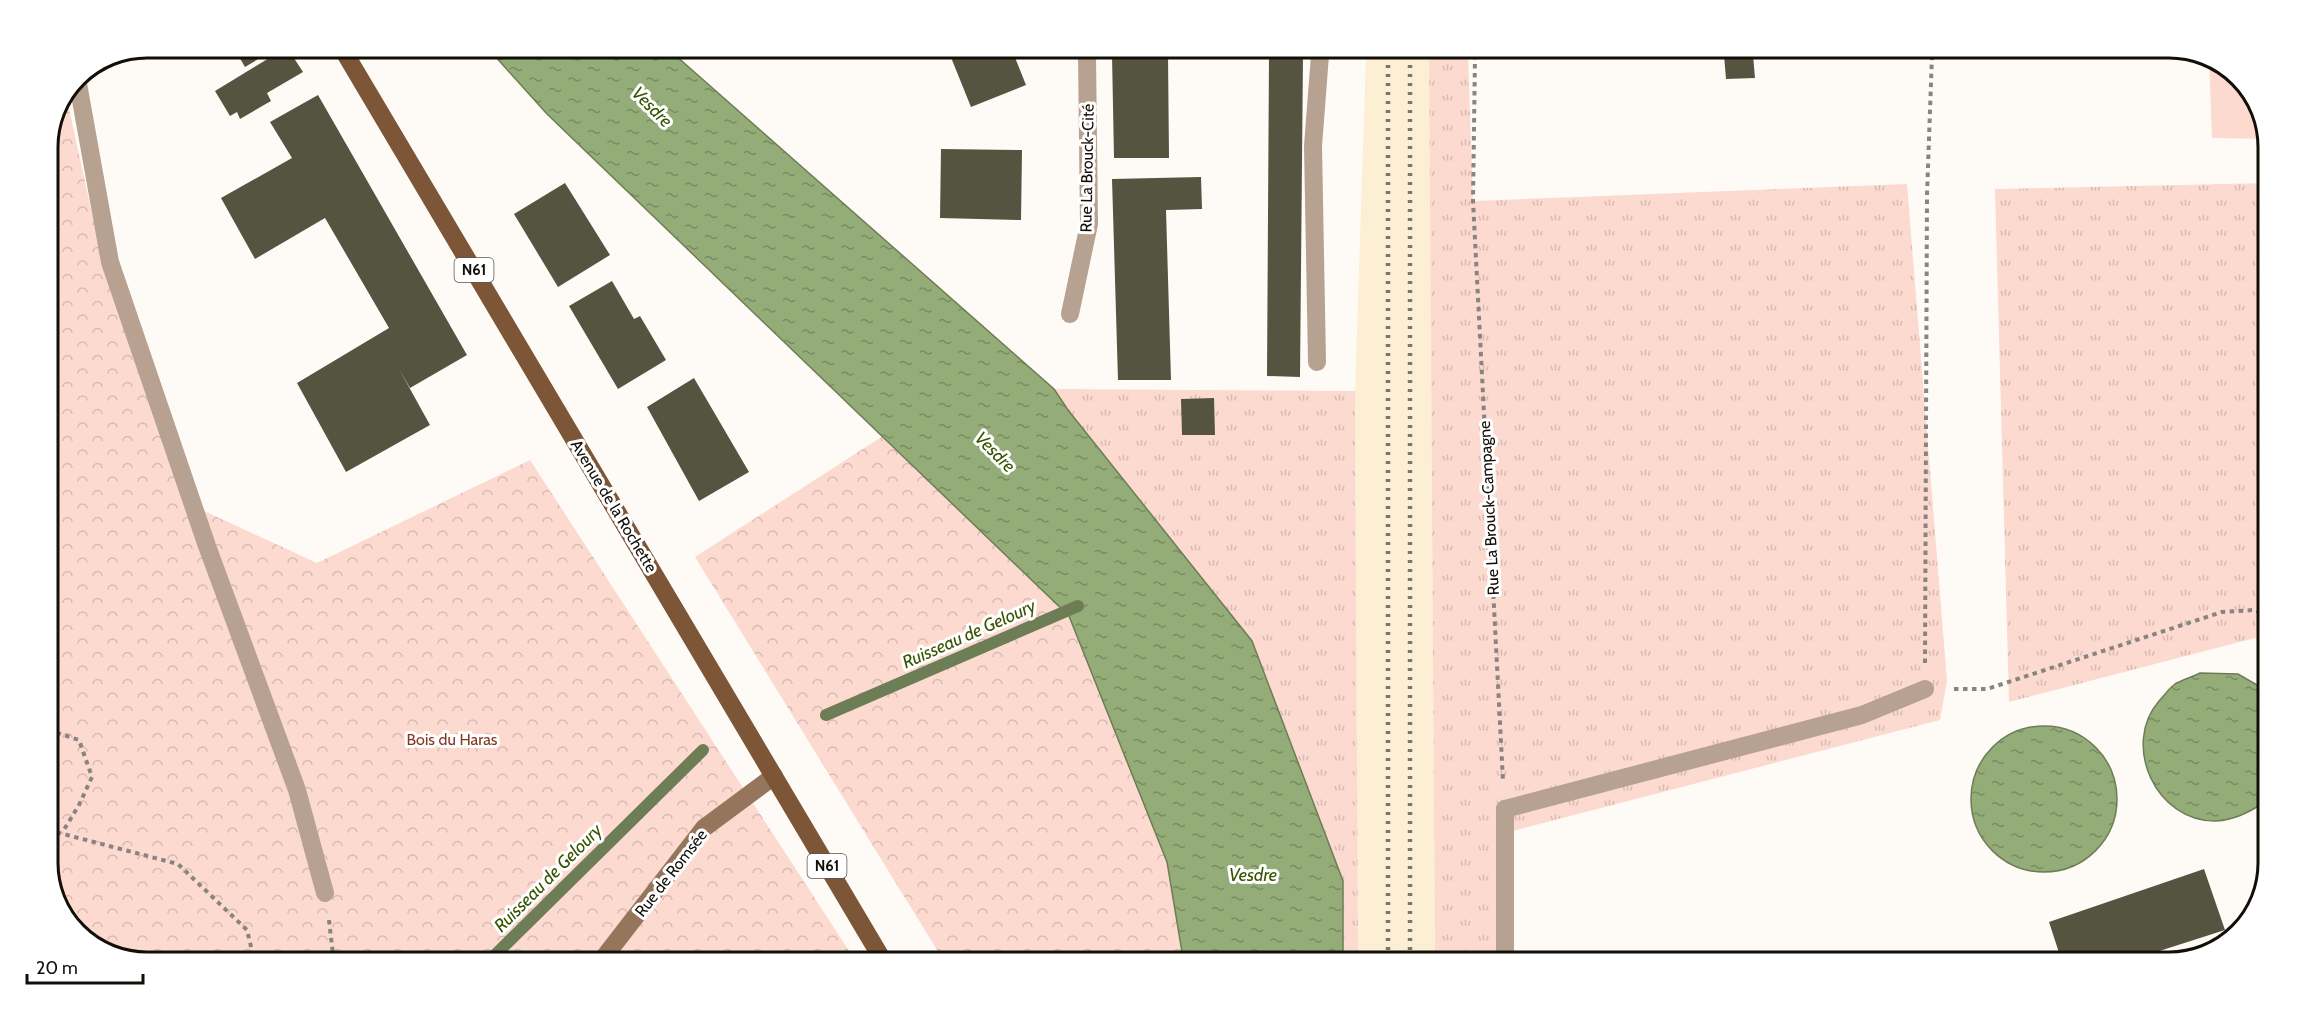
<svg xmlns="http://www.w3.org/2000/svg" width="2317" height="1010" font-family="Cabin,sans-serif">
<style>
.built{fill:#fdefd4}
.grass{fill:url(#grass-tufts)}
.forest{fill:url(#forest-crowns)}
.pitch{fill:#fcdad0}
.water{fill:url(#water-ripples);stroke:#6d7d56;stroke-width:1.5}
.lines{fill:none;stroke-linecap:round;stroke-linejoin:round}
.stream{stroke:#6d7d56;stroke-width:12}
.building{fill:#555441}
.path{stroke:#888580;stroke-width:4;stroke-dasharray:4.5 4.5;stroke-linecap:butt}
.lane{stroke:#b7a190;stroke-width:18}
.street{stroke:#b7a190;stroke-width:18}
.secondary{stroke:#95755c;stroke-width:18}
.primary{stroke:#7c5637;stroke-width:18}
.rail{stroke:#797670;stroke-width:4.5;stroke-dasharray:3 6;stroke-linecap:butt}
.labels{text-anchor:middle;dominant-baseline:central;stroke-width:6;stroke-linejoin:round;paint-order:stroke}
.shield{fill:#fff;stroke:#595652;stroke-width:1.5}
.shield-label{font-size:15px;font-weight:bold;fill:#120e08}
.street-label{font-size:16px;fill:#120e08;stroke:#fff}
.park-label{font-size:16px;fill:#833722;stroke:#fff}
.water-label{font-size:18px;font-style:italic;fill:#375400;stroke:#fff}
.rim{fill:none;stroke:#120e08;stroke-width:3}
</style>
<defs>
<pattern id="grass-tufts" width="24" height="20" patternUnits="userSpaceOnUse" patternTransform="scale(1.5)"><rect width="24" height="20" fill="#fcdad0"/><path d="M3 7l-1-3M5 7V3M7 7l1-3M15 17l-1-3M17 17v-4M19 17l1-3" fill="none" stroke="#d7bab1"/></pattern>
<pattern id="forest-crowns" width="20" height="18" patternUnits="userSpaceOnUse" patternTransform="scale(1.5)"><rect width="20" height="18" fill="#fcdad0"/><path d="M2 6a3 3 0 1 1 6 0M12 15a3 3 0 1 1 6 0" fill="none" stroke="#d7bab1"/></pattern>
<pattern id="water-ripples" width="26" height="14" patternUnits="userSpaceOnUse" patternTransform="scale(1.5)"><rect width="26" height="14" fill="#94ad78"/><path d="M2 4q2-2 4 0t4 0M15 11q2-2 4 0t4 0" fill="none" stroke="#778b60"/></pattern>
</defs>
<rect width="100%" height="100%" fill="#fefbf7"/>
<path class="built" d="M1366,55H1429L1435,959H1358L1355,391Z"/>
<path class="grass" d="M1429,55H1468L1473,201L1907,184L1947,681L1940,720L1505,833V960L1435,959Z
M2268,183L2264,644L2255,638L2009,702L1995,189Z
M1054,389L1355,391L1358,959H1343V881L1068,410Z"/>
<path class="forest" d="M67,100L99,245L202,510L317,563L530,460L853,957L110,955L68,923L48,869V142Z
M883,436L1070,616L1167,862L1183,958H942L695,557Z"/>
<path class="pitch" d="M2209,57L2249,87L2268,139L2212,138Z"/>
<path class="water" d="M494,55H675L1054,389L1068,410L1252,641L1343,881V959L1183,958L1167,862L1069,616L547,114Z
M2200,673L2238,674L2264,689L2262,804C2247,813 2234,820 2216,821C2156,822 2121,745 2159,701C2164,696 2169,688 2175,684C2182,680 2192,677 2200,673Z
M1971 799a73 73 0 1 1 146 0a73 73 0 1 1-146 0Z"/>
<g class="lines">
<path class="stream" d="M826,715L1078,606
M494,956L703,750"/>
</g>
<path class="building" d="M238,55H265L245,67Z
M274,55H292L303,72L267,93L271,101L240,119L237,112L230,116L215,91Z
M950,55H1014L1026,85L971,107Z
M1112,55H1168L1169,158H1114Z
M1269,55H1303L1300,377L1267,376Z
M1724,55H1753L1755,78L1726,79Z
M318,95L467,355L410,388L399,369L430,425L346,472L297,383L389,328L325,218L255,259L221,198L292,158L270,122Z
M941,149L1022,150L1021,220L940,218Z
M1201,177L1202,209L1166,210L1171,380H1118L1112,179Z
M565,183L610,255L558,287L514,214Z
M612,281L634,319L640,316L666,360L618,389L569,306Z
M694,378L749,472L699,501L647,407Z
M1214,398L1215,435H1182L1181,399Z
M2204,869L2225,930L2125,962H2062L2049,922Z"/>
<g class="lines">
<path class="path" d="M1475,55L1473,201L1503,781
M1925,663L1927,195L1932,55
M1954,689H1987L2222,612L2254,610L2264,614
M48,730L79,740L92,777L79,805L62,833
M48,830L178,864L247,930L253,955
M329,920L333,955"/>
<path class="lane" d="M1317,362L1313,146L1320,55
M1505,809L1862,715L1925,689"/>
<path class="street" d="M77,78L110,262L207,546L297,790L325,893
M1070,314L1089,224L1087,55
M1505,809V960"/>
<path class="secondary" d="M605,956L704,828L774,776"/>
<path class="primary" d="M346,55L881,957"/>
<path class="rail" d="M1388,959V55
M1410,959V55"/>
</g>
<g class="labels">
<g class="shield">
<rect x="454.5" y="258" width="39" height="24" rx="4.5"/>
<rect x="807.5" y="854" width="39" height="24" rx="4.5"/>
</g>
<g class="shield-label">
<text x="474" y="270">N61</text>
<text x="827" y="866">N61</text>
</g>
<g class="street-label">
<text transform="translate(1087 168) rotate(-89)">Rue La Brouck-Cité</text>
<text transform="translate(614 506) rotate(59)">Avenue de la Rochette</text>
<text transform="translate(1489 508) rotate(-93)">Rue La Brouck-Campagne</text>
<text transform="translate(671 873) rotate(-52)">Rue de Romsée</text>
</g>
<g class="park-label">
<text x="452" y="739">Bois du Haras</text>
</g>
<g class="water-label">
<text transform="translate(652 107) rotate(45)">Vesdre</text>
<text transform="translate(995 452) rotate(45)">Vesdre</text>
<text transform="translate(969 634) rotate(-24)">Ruisseau de Geloury</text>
<text x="1253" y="875">Vesdre</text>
<text transform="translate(548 878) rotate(-45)">Ruisseau de Geloury</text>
</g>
</g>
<path d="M0 0H2317V1010H0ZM147 58H2169A89 89 0 0 1 2258 147V863A89 89 0 0 1 2169 952H147A89 89 0 0 1 58 863V147A89 89 0 0 1 147 58Z" fill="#fff" fill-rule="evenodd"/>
<path class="rim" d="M147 58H2169A89 89 0 0 1 2258 147V863A89 89 0 0 1 2169 952H147A89 89 0 0 1 58 863V147A89 89 0 0 1 147 58Z"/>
<path d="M27 974v9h116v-9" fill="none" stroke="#120e08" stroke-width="3"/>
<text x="36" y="974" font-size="18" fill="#120e08" stroke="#ffffff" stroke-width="4.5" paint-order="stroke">20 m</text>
</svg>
